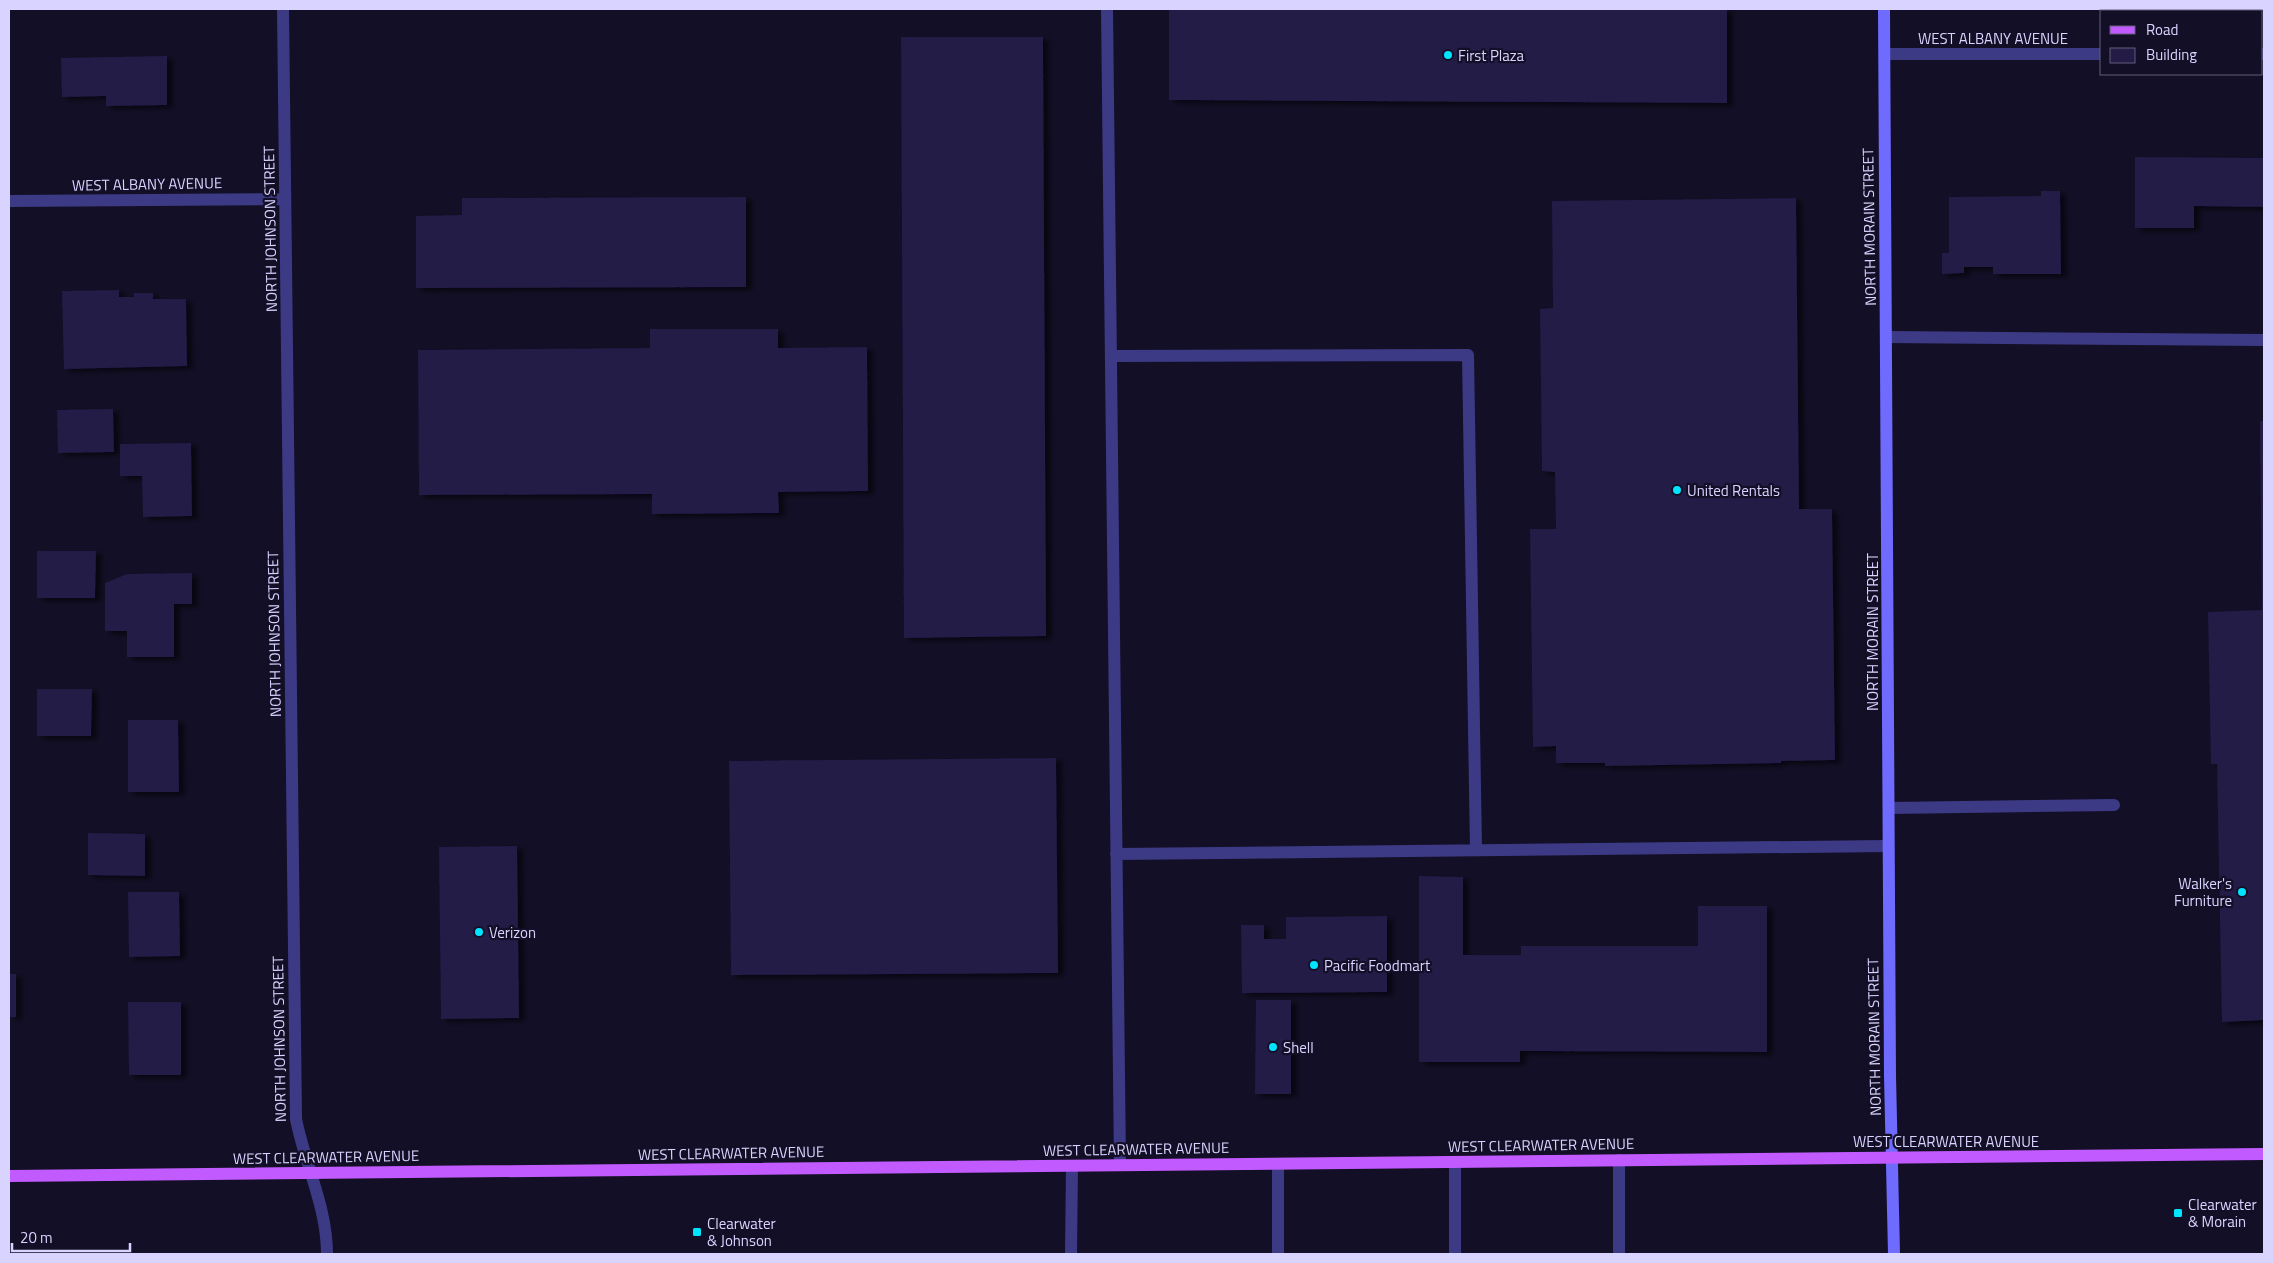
<svg xmlns="http://www.w3.org/2000/svg" width="2273" height="1263" font-family="'Titillium Web',sans-serif">
<style>
.building{fill:#241b47;filter:url(#shadow)}
.lines{fill:none;stroke-linecap:round;stroke-linejoin:round}
.lane{stroke:#3d3a85;stroke-width:12}
.street{stroke:#3d3a85;stroke-width:12}
.secondary{stroke:#6f6bff;stroke-width:12}
.primary{stroke:#c25bff;stroke-width:12}
.poi-dot{fill:#00e5ff;stroke:#130f26;stroke-width:2}
.labels{text-anchor:middle;dominant-baseline:central;stroke-width:4.5;stroke-linejoin:round;paint-order:stroke}
.street-label{font-size:15px;fill:#d9d4ff;stroke:#130f26}
.poi-label{font-size:15px;fill:#d9d4ff;stroke:#130f26;text-anchor:start}
</style>
<defs>
<filter id="shadow"><feDropShadow dx="5.5" dy="3" stdDeviation="2.5" flood-color="#0009"/></filter>
</defs>
<rect width="100%" height="100%" fill="#130f26"/>
<path class="building" d="M1169,9H1727V103L1169,100Z
M901,37H1043L1046,636L904,638Z
M167,56V105L106,106V96L62,97L61,58Z
M2135,157L2264,158V207L2194,206V228H2135Z
M2041,191H2060L2061,274H1993V267H1964V273L1942,274V253H1949V197L2041,196Z
M746,197V287L416,288V216L462,215V198Z
M1796,198L1799,509H1832L1835,760L1781,761V763L1605,766V763H1556V746L1533,747L1530,529H1556L1555,472L1542,471L1540,309L1553,308L1552,201Z
M119,290V297H134V293H153V299H186L187,366L64,369L62,291Z
M650,329H778V348L867,347L868,491L778,492L779,513L652,514V494L419,495L418,350L650,348Z
M113,409L114,452L58,453L57,410Z
M2260,421H2264V1020L2222,1022L2217,764H2211L2208,612L2262,610Z
M191,443L192,516L143,517L142,476H120V444Z
M37,551H96L95,598H37Z
M192,573V604H174V657H127V631H105V583L127,574Z
M37,689H92L91,736H37Z
M128,720H178L179,792H128Z
M1056,758L1058,973L731,975L729,761Z
M88,833L145,834V876L88,875Z
M517,846L519,1018L441,1019L439,847Z
M1419,876L1463,877V955H1521V946H1698V906H1767V1052L1520,1051V1062H1419Z
M128,892H179L180,956L129,957Z
M1387,916V992L1242,993L1241,925H1264V939H1286V917Z
M9,974H16V1017H9Z
M1256,1000H1291V1094H1255Z
M128,1002H181V1075H129Z"/>
<g class="lines">
<path class="lane" d="M1107,9L1120,1165
M1886,337L2264,340
M1111,356L1468,355L1476,850
M1889,808L2114,805
M1116,854L1888,846
M1619,1160V1254
M1278,1164V1254
M1071,1254L1072,1166
M1455,1254V1162"/>
<path class="street" d="M283,9L296,1119C305,1165 327,1207 327,1254
M1885,54H2102
M2262,54H2264
M9,201L285,199"/>
<path class="secondary" d="M1884,9L1890,1076L1894,1254"/>
<path class="primary" d="M9,1176L2264,1154"/>
</g>
<g class="poi-dot">
<circle cx="1448" cy="55" r="5"/>
<circle cx="1677" cy="490" r="5"/>
<circle cx="2242" cy="892" r="5"/>
<circle cx="479" cy="932" r="5"/>
<circle cx="1314" cy="965" r="5"/>
<circle cx="1273" cy="1047" r="5"/>
<rect x="2173" y="1208" width="10" height="10" rx="2.5"/>
<rect x="692" y="1227" width="10" height="10" rx="2.5"/>
</g>
<g class="labels">
<g class="street-label">
<text x="1993" y="38">WEST ALBANY AVENUE</text>
<text transform="translate(147 184) rotate(-1)">WEST ALBANY AVENUE</text>
<text transform="translate(1869 227) rotate(-91)">NORTH MORAIN STREET</text>
<text transform="translate(270 229) rotate(-91)">NORTH JOHNSON STREET</text>
<text transform="translate(1872 632) rotate(-90)">NORTH MORAIN STREET</text>
<text transform="translate(274 634) rotate(-91)">NORTH JOHNSON STREET</text>
<text transform="translate(1874 1037) rotate(-91)">NORTH MORAIN STREET</text>
<text transform="translate(279 1039) rotate(-91)">NORTH JOHNSON STREET</text>
<text x="1946" y="1141">WEST CLEARWATER AVENUE</text>
<text transform="translate(1541 1145) rotate(-1)">WEST CLEARWATER AVENUE</text>
<text transform="translate(1136 1149) rotate(-1)">WEST CLEARWATER AVENUE</text>
<text transform="translate(731 1153) rotate(-1)">WEST CLEARWATER AVENUE</text>
<text transform="translate(326 1157) rotate(-1)">WEST CLEARWATER AVENUE</text>
</g>
<g class="poi-label">
<text x="1458" y="55">First Plaza</text>
<text x="1687" y="490">United Rentals</text>
<text x="2232" y="883" text-anchor="end">Walker's<tspan x="2232" dy="17">Furniture</tspan></text>
<text x="489" y="932">Verizon</text>
<text x="1324" y="965">Pacific Foodmart</text>
<text x="1283" y="1047">Shell</text>
<text x="2188" y="1204">Clearwater<tspan x="2188" dy="17">&amp; Morain</tspan></text>
<text x="707" y="1223">Clearwater<tspan x="707" dy="17">&amp; Johnson</tspan></text>
</g>
</g>
<rect width="2273" height="1263" fill="none" stroke="#d9d4ff" stroke-width="20"/>
<rect x="2100" y="10" width="162" height="65" fill="#130f26" stroke="#625e7d"/>
<rect x="2110" y="26" width="25" height="8" fill="#c25bff" stroke="#625e7d"/>
<text x="2146" y="35" font-size="15" fill="#d9d4ff">Road</text>
<rect x="2110" y="48" width="25" height="15" fill="#241b47" stroke="#625e7d"/>
<text x="2146" y="60" font-size="15" fill="#d9d4ff">Building</text>
<path d="M12 1243v8h118v-8" fill="none" stroke="#d9d4ff" stroke-width="2.5"/>
<text x="20" y="1243" font-size="15" fill="#d9d4ff" stroke="#130f26" stroke-width="4" paint-order="stroke">20 m</text>
</svg>
